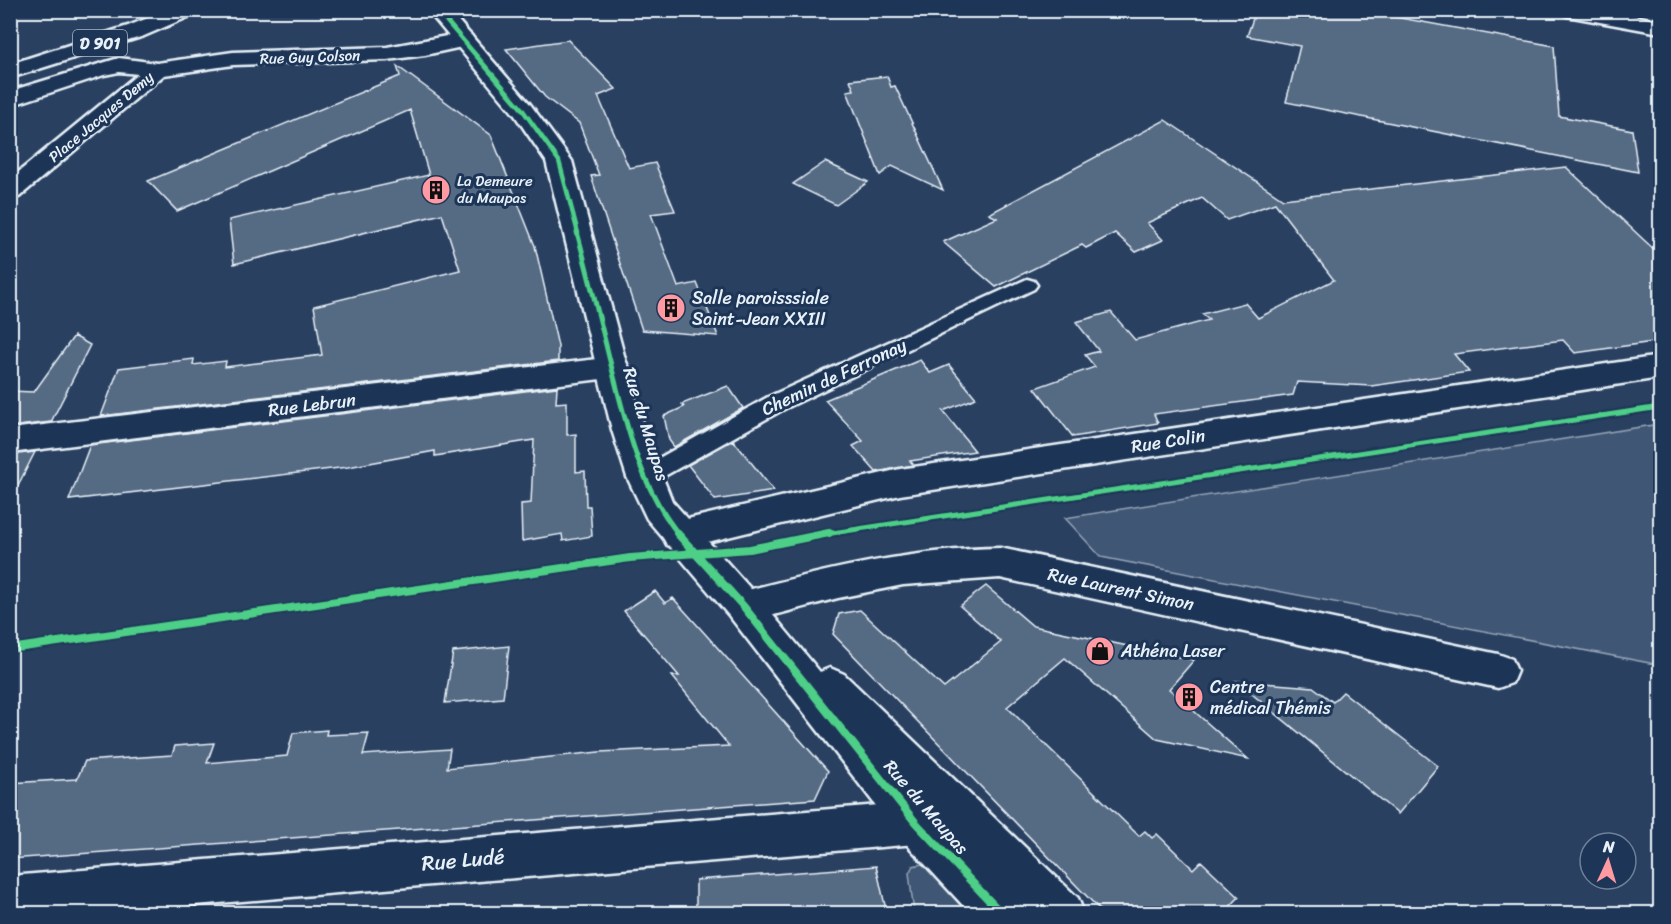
<svg xmlns="http://www.w3.org/2000/svg" width="1671" height="924" font-family="Sriracha,sans-serif">
<style>
.green{fill:#415774;stroke:#94a4b6;stroke-width:1.5}
.building{fill:#556a83;stroke:#e8f1f8;stroke-width:1.5}
.lines{fill:none;stroke-linecap:round;stroke-linejoin:round}
.lane-casing{stroke:#e8f1f8;stroke-width:5}
.street-casing{stroke:#e8f1f8;stroke-width:5}
.secondary-casing{stroke:#e8f1f8;stroke-width:5}
.primary-casing{stroke:#e8f1f8;stroke-width:5}
.lane{fill:#1d3557;fill-rule:evenodd}
.street{fill:#1d3557;fill-rule:evenodd}
.secondary{fill:#1d3557;fill-rule:evenodd}
.primary{fill:#1d3557;fill-rule:evenodd}
.cycleway-far2-casing{stroke:#1d3557;stroke-width:8}
.cycleway-far1-casing{stroke:#1d3557;stroke-width:9}
.cycleway-casing{stroke:#1d3557;stroke-width:11}
.cycleway-far2{stroke:#4dcf88;stroke-width:4.5}
.cycleway-far1{stroke:#4dcf88;stroke-width:5}
.cycleway{stroke:#4dcf88;stroke-width:8}
.labels{text-anchor:middle;dominant-baseline:central;stroke-width:6;stroke-linejoin:round;paint-order:stroke}
.far-street-label{font-size:15px;fill:#e8f1f8;stroke:#1d3557}
.far-poi-label{font-size:15px;fill:#e8f1f8;stroke:#1d3557;text-anchor:start}
.shield{fill:#1d3557;stroke:#abb9c8;stroke-width:1.5}
.shield-label{font-size:16px;font-weight:bold;fill:#e8f1f8}
.poi-label{font-size:18px;fill:#e8f1f8;stroke:#1d3557;text-anchor:start}
.street-label{font-size:18px;fill:#e8f1f8;stroke:#1d3557}
.near-street-label{font-size:21px;fill:#e8f1f8;stroke:#1d3557}
</style>
<rect width="100%" height="100%" fill="#294061"/>
<filter id="ink" filterUnits="userSpaceOnUse"><feTurbulence type="fractalNoise" baseFrequency=".0167" numOctaves="2"/><feDisplacementMap in="SourceGraphic" scale="12" xChannelSelector="R" yChannelSelector="G"/><feConvolveMatrix kernelMatrix="1 2 1 2 8 2 1 2 1" color-interpolation-filters="sRGB"/></filter>
<g filter="url(#ink)">
<path class="green" d="M1660,424V665L1101,557L1065,518Z
M922,864L931,865L977,913H914L909,873L913,866Z"/>
<path class="building" d="M1256,10H1357L1554,46L1559,116L1632,130L1638,172L1286,102L1300,46L1247,36Z
M568,40L616,89L598,96L629,168L655,163L675,211L651,214L678,287L697,283L718,336L642,330L591,176L599,175L579,123L545,97L506,49Z
M397,66L491,135L535,246L558,346V361L101,416L119,368L194,359L193,365L226,361L225,367L322,355L314,306L460,270L442,214L234,264L229,220L429,175L410,110L177,211L148,181L400,76Z
M887,76L891,87L895,86L943,190L892,166L880,175L847,91L854,90L850,80Z
M1165,120L1283,199L1566,167L1660,255V341L1575,353L1563,340L1454,354L1469,372L1371,386L1297,382L1293,395L1154,414L1158,423L1073,437L1035,388L1095,367L1085,355L1099,351L1076,322L1111,312L1135,340L1209,320L1202,314L1245,303L1258,318L1334,280L1275,203L1227,220L1202,198L1147,223L1163,240L1136,252L1115,233L1086,248L1082,245L996,287L943,242L997,218L989,214Z
M825,162L868,182L836,205L793,184Z
M74,336L90,345L51,422L10,427V391L34,392Z
M920,360L930,373L949,365L976,398L943,411L975,451L910,461L914,465L876,472L853,446L863,441L825,400Z
M728,386L743,408L674,447L669,440L664,416L684,407L682,404Z
M557,387L556,403L567,402V435L576,434V472L585,471L586,506H590L592,536L563,541L562,534L522,541L521,504L531,503L534,440L435,456V451L348,467L69,500L90,445Z
M733,440L774,491L715,500L688,465Z
M35,452L10,501V455Z
M986,586L1033,626L1194,660L1169,689L1248,759L1157,739L1065,658L1007,707L1139,836L1145,831L1152,838L1157,834L1193,869L1201,861L1239,897L1223,914H1104L833,634L839,614L860,610L944,688L1001,642L960,606Z
M655,591L665,603L673,598L828,771L815,799L10,859V783L77,779L85,761L172,755L175,746L214,743L207,763L287,756L293,733L327,730L326,735L369,733L363,755L450,749L447,768L599,752L729,746L672,676H679L624,611Z
M509,646L503,698L445,703L453,652Z
M1236,681L1313,687L1333,702L1343,692L1438,766L1398,814Z
M876,866L887,914H696V880Z"/>
<g class="lines">
<g class="lane-casing">
<path id="lane" d="M1027,279L1034,281L1037,285L1034,289L784,409L652,483L644,486L636,483L633,477L636,471L768,397Z"/>
</g>
<g class="street-casing">
<path id="street" d="M463,33L471,35L474,40L471,45L425,55L387,60L233,65L164,75L19,197L10,200V179L138,74L119,72L104,75L10,106V91L119,58L157,63L233,52L387,47Z
M1660,356V378L900,495L679,549L667,545L662,535L667,525L679,521L900,469Z
M614,357L625,360L629,368L625,376L10,453V429Z
M1000,548L1498,654L1512,659L1517,671L1512,683L1498,688L1000,578L903,585L838,598L744,623L731,618L726,607L731,596L744,591C829,569 912,549 1000,548Z
M916,802L931,808L937,823L931,838L916,844L90,914H10V876Z"/>
</g>
<g class="secondary-casing">
<path id="secondary" d="M427,10H449L530,104L572,161L644,430L672,501L757,596L820,672L830,668L844,674L1078,898L1084,914H1030L1020,904L1024,914H971L901,838L731,618L647,519L627,477L612,430L546,161L514,114Z"/>
</g>
<g class="primary-casing">
<path id="primary" d="M168,10H198L195,14L144,36L10,78V64L128,26Z
M1557,10H1605L1660,21V33L1567,16Z"/>
</g>
<use href="#lane" class="lane"/>
<use href="#street" class="street"/>
<use href="#secondary" class="secondary"/>
<use href="#primary" class="primary"/>
<g class="cycleway-far2-casing">
<path id="cycleway-far2" d="M437,10L522,109L559,161L578,233"/>
</g>
<g class="cycleway-far1-casing">
<path id="cycleway-far1" d="M577,232C589,276 600,321 611,365C627,427 639,484 679,535
M819,535L1660,407"/>
</g>
<g class="cycleway-casing">
<path id="cycleway" d="M677,533L744,607L916,823L1002,914
M10,649L630,558L750,549L829,533"/>
</g>
<use href="#cycleway-far2" class="cycleway-far2"/>
<use href="#cycleway-far1" class="cycleway-far1"/>
<use href="#cycleway" class="cycleway"/>
</g>
</g>
<defs>
<g id="building-disc" transform="scale(1.5)"><circle r="9.5" fill="#ff9aa2" stroke="#1d3557"/><path d="M-4-6H4V6H1V3H-1V6H-4ZM-2.5-4.3h1.7v1.8h-1.7ZM.8-4.3h1.7v1.8H.8ZM-2.5-1h1.7V.8h-1.7ZM.8-1h1.7V.8H.8Z" fill="#111"/></g>
<g id="shop-disc" transform="scale(1.5)"><circle r="9.5" fill="#ff9aa2" stroke="#1d3557"/><path d="M-5-2.5h2.3a2.7 3.5 0 0 1 5.4 0H5L5.5 6h-11ZM-1.5-2.5h3a1.5 2.3 0 0 0-3 0Z" fill="#111"/></g>
</defs>
<g fill-rule="evenodd">
<use href="#building-disc" x="436" y="190"/>
<use href="#building-disc" x="671" y="308"/>
<use href="#shop-disc" x="1100" y="651"/>
<use href="#building-disc" x="1189" y="697"/>
</g>
<g class="labels">
<g class="far-street-label">
<text transform="translate(310 57) rotate(-2)">Rue Guy Colson</text>
<text transform="translate(101 117) rotate(-40)">Place Jacques Demy</text>
</g>
<g class="far-poi-label">
<text x="457" y="181">La Demeure<tspan x="457" dy="17">du Maupas</tspan></text>
</g>
<rect class="shield" x="73" y="30" width="54" height="26" rx="4.5"/>
<g class="shield-label">
<text x="100" y="43">D 901</text>
</g>
<g class="poi-label">
<text x="692" y="298">Salle paroisssiale<tspan x="692" dy="21">Saint-Jean XXIII</tspan></text>
<text x="1121" y="651">Athéna Laser</text>
<text x="1210" y="687">Centre<tspan x="1210" dy="21">médical Thémis</tspan></text>
</g>
<g class="street-label">
<text transform="translate(834 377) rotate(-25)">Chemin de Ferronay</text>
<text transform="translate(312 405) rotate(-7)">Rue Lebrun</text>
<text transform="translate(646 424) rotate(73)">Rue du Maupas</text>
<text transform="translate(1168 441) rotate(-9)">Rue Colin</text>
<text transform="translate(1121 589) rotate(12)">Rue Laurent Simon</text>
<text transform="translate(926 807) rotate(49)">Rue du Maupas</text>
</g>
<g class="near-street-label">
<text transform="translate(463 860) rotate(-5)">Rue Ludé</text>
</g>
</g>
<rect width="1671" height="924" fill="none" stroke="#1d3557" stroke-width="36"/>
<rect x="18" y="18" width="1635" height="888" fill="none" stroke="#e8f1f8" stroke-width="2" filter="url(#ink)"/>
<g transform="translate(1608 861) rotate(4)"><circle r="28" fill="#1d3557" stroke="#6e8097" stroke-width="1.5"/>
<path d="M0-4.5L10 22L0 15L-10 22Z" fill="#ff9aa2"/>
<text y="-9" font-size="16" font-weight="bold" text-anchor="middle" fill="#e8f1f8">N</text>
</g>
</svg>
